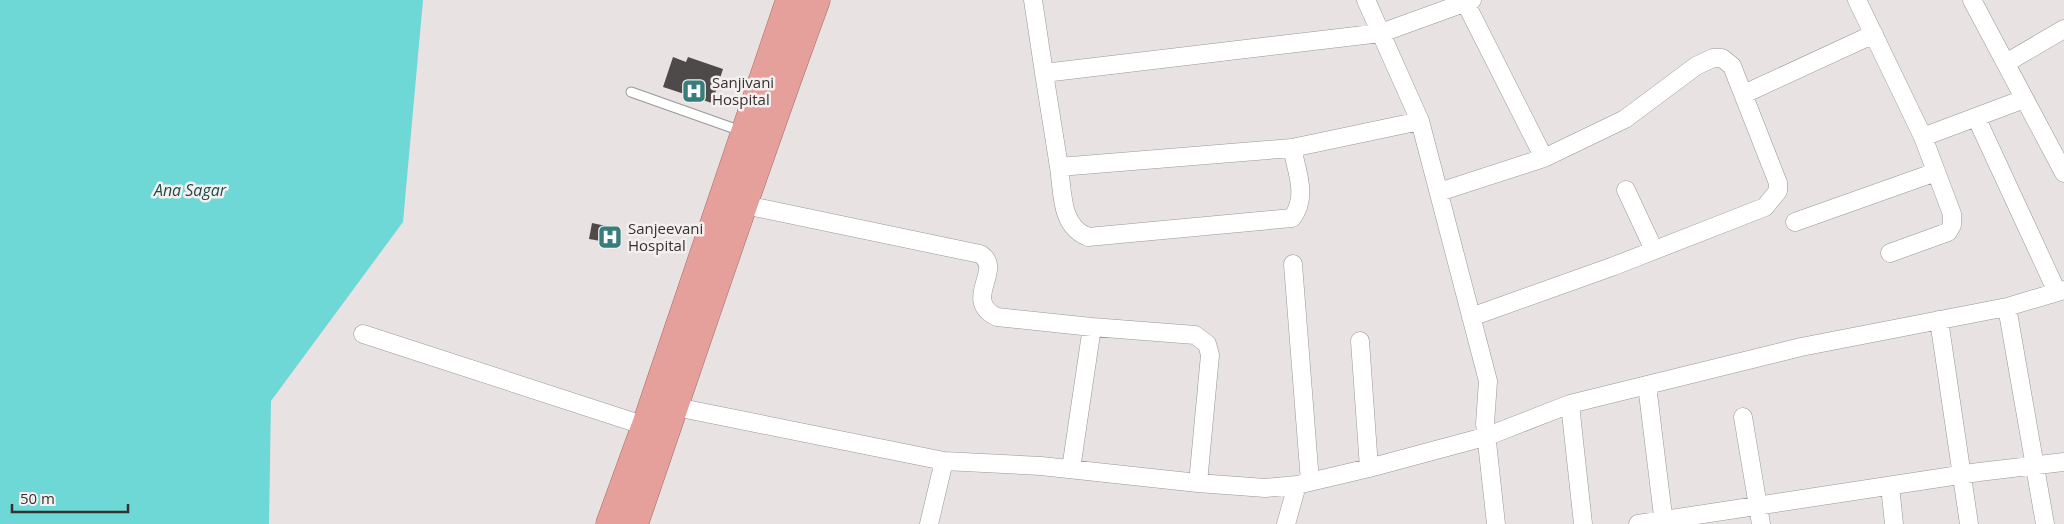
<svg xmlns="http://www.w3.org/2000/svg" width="2064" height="524" font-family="'Open Sans',sans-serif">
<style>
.water{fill:#6dd8d5}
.building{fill:#4f4a4a}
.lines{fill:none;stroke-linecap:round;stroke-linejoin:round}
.service-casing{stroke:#9b9796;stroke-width:11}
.minor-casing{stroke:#9b9796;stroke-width:19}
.trunk-casing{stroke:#a36b66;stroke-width:29}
.service{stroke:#fff;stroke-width:9}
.minor{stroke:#fff;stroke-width:18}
.trunk{stroke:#e6a09b;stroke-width:28}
.labels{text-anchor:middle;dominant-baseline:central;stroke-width:5;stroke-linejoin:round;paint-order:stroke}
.poi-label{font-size:15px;fill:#343231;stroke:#f5f0ef;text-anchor:start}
.water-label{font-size:16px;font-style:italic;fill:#1d4c4b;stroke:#f5f0ef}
</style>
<rect width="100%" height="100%" fill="#e8e2e2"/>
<path class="water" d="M0,0H423L403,222L271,401L269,524H0Z"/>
<path class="building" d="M673,57L686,62L688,57L723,69L712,103L663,87Z
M592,223L620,229L618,244L589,239Z"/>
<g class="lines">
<g class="service-casing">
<path id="service" d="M631,92L744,132"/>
</g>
<g class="minor-casing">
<path id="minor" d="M1033,0L1044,73L1381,33L1472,0
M1366,0L1420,121L1488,381L1485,424L1496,524
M1857,0L1923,137L1952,214V225L1948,232L1890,253
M1972,0L2064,173
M1465,2L1544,158
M2006,63L2064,29
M1044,73L1059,167L1292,148L1420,121
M1744,94L1874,34
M1976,117L2057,292
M1923,137L2024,99
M1059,167C1063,193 1060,226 1088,237L1292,218C1308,197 1297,172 1292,148
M1626,190L1654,250
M1439,192L1544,158L1625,119L1696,66L1713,58H1722L1732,66L1778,183V191L1765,207L1614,266L1471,317
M745,205L980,254C1005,269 961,300 997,317L1092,327L1071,469
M1795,222L1936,172
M1293,264L1310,482
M2007,307L2045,524
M1939,320L1969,524
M1092,327L1195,335L1207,344L1210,355L1198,483
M363,334L655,429
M1360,341L1369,468
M1647,385L1664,524
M1570,404L1583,524
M666,405L944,461L1041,466L1198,483L1265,488L1297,485L1369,468L1488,436L1570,404L1801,347L2007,307L2064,290
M1743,417L1761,524
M1890,486L1894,524
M929,524L944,461
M1286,524L1297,485
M1638,524L1979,472L2064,462"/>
</g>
<g class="trunk-casing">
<path id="trunk" d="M610,524L646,425L790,0
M634,524C694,349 752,174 816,0"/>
</g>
<use href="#service" class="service"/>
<use href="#minor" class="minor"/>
<use href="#trunk" class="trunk"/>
</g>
<defs>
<g id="hospital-square" transform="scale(1.25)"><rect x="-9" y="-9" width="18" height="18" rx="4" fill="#357e7c" stroke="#f5f0ef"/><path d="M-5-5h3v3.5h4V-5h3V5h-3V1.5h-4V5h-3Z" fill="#fff"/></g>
</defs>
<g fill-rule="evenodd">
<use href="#hospital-square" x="694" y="91"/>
<use href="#hospital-square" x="610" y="237"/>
</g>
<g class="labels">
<g class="poi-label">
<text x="712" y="82">Sanjivani<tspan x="712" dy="17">Hospital</tspan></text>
<text x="628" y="228">Sanjeevani<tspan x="628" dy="17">Hospital</tspan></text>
</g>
<g class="water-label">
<text x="190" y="190">Ana Sagar</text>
</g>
</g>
<path d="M12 504v8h116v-8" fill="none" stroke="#343231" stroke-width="2.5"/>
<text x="20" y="504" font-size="15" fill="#343231" stroke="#f5f0ef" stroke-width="4" paint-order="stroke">50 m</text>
</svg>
